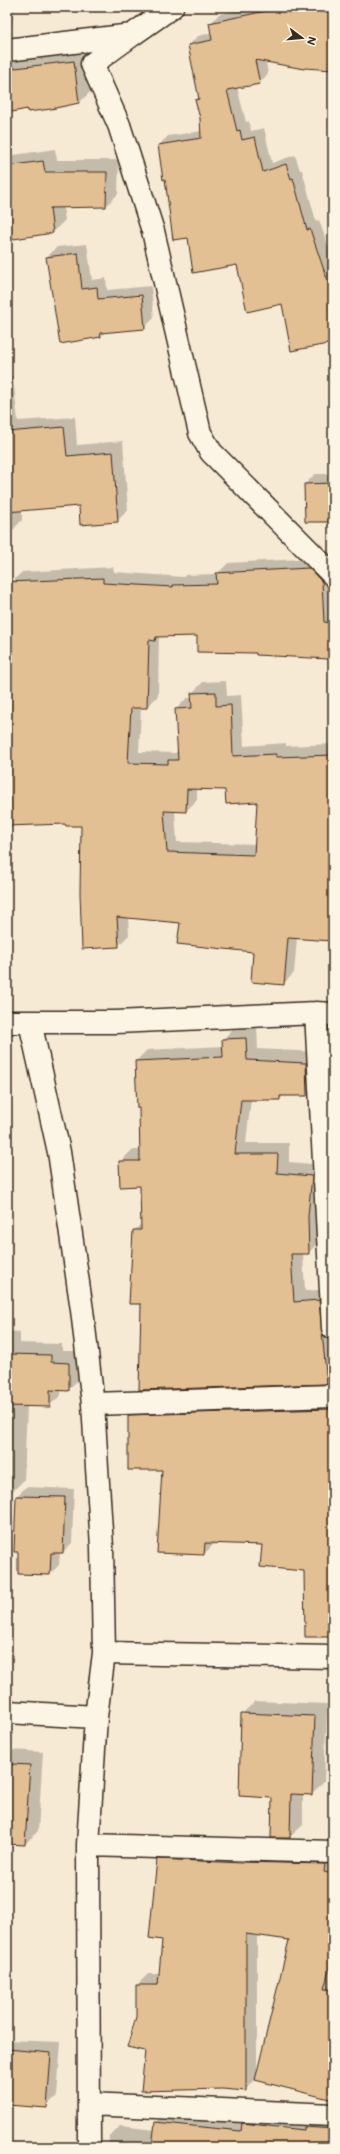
<svg xmlns="http://www.w3.org/2000/svg" width="340" height="2154" viewBox="0 0 340 2154" font-family="Mali,sans-serif">
  <rect width="100%" height="100%" fill="#f7ead5"/>
  <filter id="ink" filterUnits="userSpaceOnUse"><feTurbulence type="fractalNoise" baseFrequency=".025" numOctaves="2"/><feDisplacementMap in="SourceGraphic" scale="8" xChannelSelector="R" yChannelSelector="G"/><feConvolveMatrix kernelMatrix="1 2 1 2 8 2 1 2 1" color-interpolation-filters="sRGB"/></filter>
  <g filter="url(#ink)">
    <path fill="#0003" fill-rule="evenodd" d="M7,7H14L12,26L7,31Z
      M254,7H333V69L266,61L268,74L259,83L237,87L246,122L249,121L251,131L264,128L272,163L295,155L300,170H302L316,221L319,220L333,260V342L283,303L238,264L166,178L159,145L168,136L202,131L196,100L200,97L189,45L198,36L212,33L210,24L219,14Z
      M86,50L91,91L79,103L7,112V59Z
      M55,149L57,160H119L118,194L106,206L63,207L65,220L53,232L7,239V156Z
      M87,244L92,280L106,278L107,290L151,286L154,318L144,328L105,332L100,337L47,257L57,247Z
      M13,377L18,421L75,417L77,445L123,441L128,510L117,521L80,504L22,509V520L12,531L7,532V378Z
      M315,474H333V520L305,484Z
      M320,558L333,578V654L328,658L257,652L198,635L159,636L158,696L147,707H141L139,752L175,753L178,750L176,709L187,698H192V693L203,682L226,681L227,696L241,695L244,746L286,743V746L333,744V940L297,938L294,973L283,984L254,951L181,922L128,917L129,935L118,946L82,825L66,823L7,825V583H11L22,572L113,567L114,572L184,577L185,575L217,574L228,563ZM197,788L226,789L258,801L256,844L177,842L175,811H186L197,800Z
      M257,1027L258,1049L317,1052L318,1084L306,1095H284L280,1099H251L246,1143H289V1162L323,1165L320,1241L308,1253H303L305,1291L330,1289L333,1317V1383L140,1389L142,1303L134,1231L142,1223L141,1185L120,1162L132,1150H141L140,1107L136,1061L147,1050L223,1046V1039L234,1028Z
      M333,1044V1067L331,1046Z
      M7,1331L20,1332V1343L62,1344V1351H81L80,1378L68,1390H61V1395L49,1406H27L24,1480L12,1492L7,1491Z
      M333,1398V1636L305,1570L263,1544L216,1542L204,1554L163,1468L129,1416L141,1404Z
      M26,1487L74,1489L72,1543L63,1552H60L59,1565L50,1574L17,1496Z
      M255,1701L327,1704L324,1782L311,1794H303V1825L290,1837H272L274,1797L242,1714Z
      M7,1735L13,1736L12,1750L43,1752L38,1831L25,1844L7,1843Z
      M169,1848L333,1853V1987L329,2002H333V2099L256,2079L245,2090L146,2051L137,2017V1985L148,1974H160L163,1939L158,1860ZM257,1935L290,1939L257,2074Z
      M7,2040L61,2042L57,2096L46,2106L13,2104L7,2107Z
      M167,2111L333,2117V2147H108L109,2138L120,2126L155,2130L156,2122Z"/>
    <path fill="#e3bf94" stroke="#3b2a1e" fill-rule="evenodd" d="M285,7H333V70L305,68L304,69L255,60L260,84L227,90L237,131L240,130L242,140L255,137L263,172L286,164L291,179L293,178L307,230L310,229L333,297V343L291,351L282,304L247,312L237,265L193,273L188,238L173,240L165,179L163,180L158,145L201,138L200,118L195,100L199,99L188,45L212,40L209,23Z
      M74,61L79,103L51,109L28,112L27,109L7,113V69Z
      M43,161L45,172H107L106,207L50,208L53,233L7,240V166Z
      M78,253L82,289L97,287L98,299L142,295L145,329L100,333L101,337L60,344L46,257Z
      M64,427L67,456L113,452L118,522L80,525L79,506L7,512V432Z
      M333,483V522H305L304,484Z
      M309,568L322,582L324,622L331,623L329,659L256,655V653L197,652V636L156,637L155,641L149,640L147,708H131L128,763L168,764V760H178L175,709L192,708L191,693L216,692V706L231,705L233,756L276,754V757L333,755V941L288,938L284,985L251,982L253,952L177,944L180,923L117,917L119,947L82,949L80,893L81,826H66L65,824L7,826V582L103,578V583L173,587V585L217,584L216,573ZM187,789L225,790L226,804L257,802L254,855L167,852L164,811L186,812Z
      M246,1038L247,1060L306,1063L307,1096H280V1100H241L235,1154H278L277,1173L312,1176L308,1216L309,1254H291L294,1302L319,1300L327,1384L139,1390L141,1304H129L133,1230H141L140,1186L120,1187L119,1161H140L139,1108H137L135,1061L223,1057L222,1039Z
      M7,1354L51,1355V1362L69,1363V1391L50,1390V1407L7,1406Z
      M329,1409L330,1411H333V1637H305L304,1571L260,1567L262,1545L205,1543L204,1555L157,1553L162,1470H128V1415Z
      M16,1496L65,1497L63,1553H51L50,1575L18,1574V1552H14Z
      M241,1713L315,1716L312,1795L291,1794L290,1838H271L272,1798L239,1796Z
      M12,1764L30,1765L25,1845L7,1844V1766H12Z
      M157,1859L242,1863V1862L325,1864L324,1872L333,1874L330,1967L324,1989H333V2100L255,2080L289,1940L246,1934V2091L222,2089L141,2091L145,2051L127,2047L136,2017V1985H158L162,1940L149,1938Z
      M7,2049L51,2053L47,2108L7,2105Z
      M155,2122L241,2131L242,2123L304,2130V2127L333,2129V2147H152Z"/>
    <g fill="none" stroke-linecap="round" stroke-linejoin="round">
      <defs>
        <path id="street" d="M132,35L92,64L119,125L153,231L200,433L211,452L333,575
          M7,50L132,35L172,7
          M316,1013L333,1328
          M7,1022H116L316,1013L333,1014
          M30,1022L59,1152L82,1310L93,1404L102,1547L104,1653L96,1717L88,1845L89,2147
          M93,1404L333,1396
          M104,1653L333,1657
          M7,1712L96,1717
          M88,1845L333,1852
          M89,2104L333,2115"/>
      </defs>
      <use href="#street" stroke="#3b2a1e" stroke-width="25"/>
      <use href="#street" stroke="#fcf5e5" stroke-width="22"/>
    </g>
  </g>
  <rect width="340" height="2154" fill="none" stroke="#fcf5e5" stroke-width="24"/>
  <rect x="12" y="12" width="316" height="2130" fill="none" stroke="#3b2a1e" stroke-width="1.5" filter="url(#ink)"/>
  <g transform="translate(302 38) rotate(106)" stroke="#fcf5e5" stroke-width="3" paint-order="stroke">
  <path d="M0-3L7 15L0 10L-7 15Z" fill="#3b2a1e"/>
  <text y="-6" font-size="11" font-weight="bold" text-anchor="middle" fill="#3b2a1e">N</text>
  </g>
</svg>
